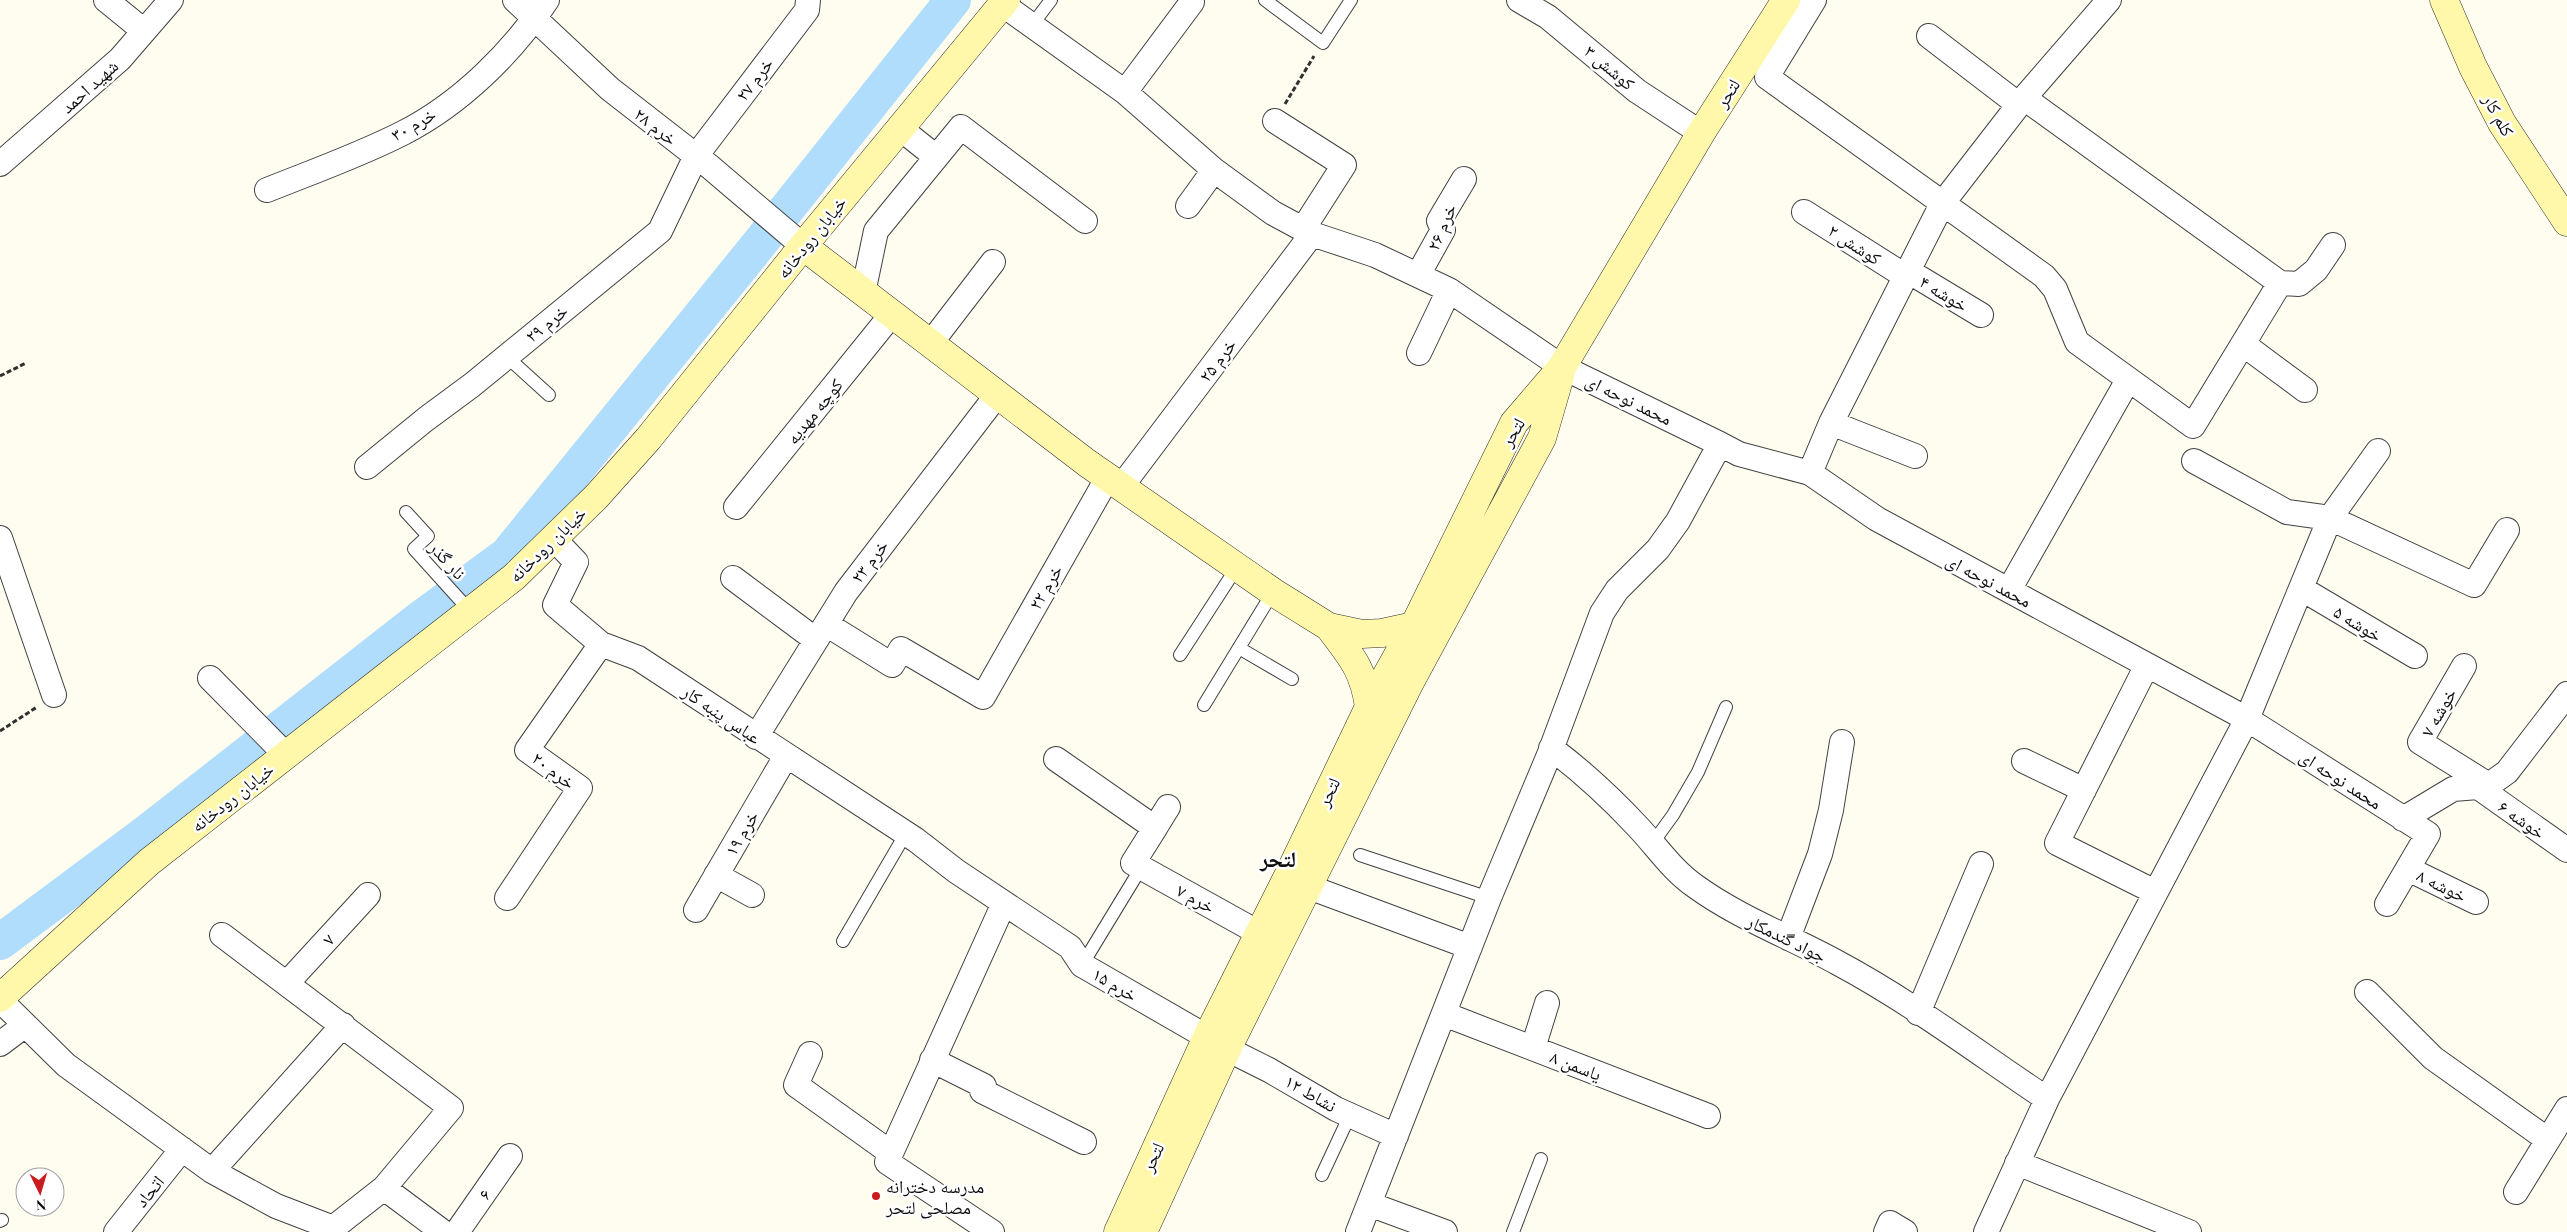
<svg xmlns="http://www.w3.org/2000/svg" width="2567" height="1232" viewBox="0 0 2567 1232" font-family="'Playfair Display','Noto Naskh Arabic',serif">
  <rect width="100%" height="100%" fill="#fffcf0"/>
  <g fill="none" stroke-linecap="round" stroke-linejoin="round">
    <path stroke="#b0ddfb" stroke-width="36" d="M0,942L145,834L420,619L507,555L759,244L953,0"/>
    <defs>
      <path id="lane" d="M1265,0L1323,43L1351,0
        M1032,25L1051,0
        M506,356L549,395
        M406,512L428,536L414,549L470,611
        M1239,648L1292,679
        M1180,655L1237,567
        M1204,705L1273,592
        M1652,844L1673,815L1698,772L1726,707
        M1360,855L1489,898
        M843,941L906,833
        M1082,965L1141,868
        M1322,1175L1350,1115
        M0,1221L2,1220
        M1513,1232L1541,1159"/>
      <path id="street" d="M106,0L144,31
        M515,0L610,89L709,166L803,246
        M1519,0L1548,17L1637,91L1701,133
        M1814,0L1767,77L2044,276L2055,289L2077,342L2193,426L2280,283L2024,98
        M1002,4L1125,92L1214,170L1273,213L1312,234L1375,255L1449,290L1562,367L1720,444L1739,454L1810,473L1877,519L2247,719L2428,834L2387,904
        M1929,36L2019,105
        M1125,92L1192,2
        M1275,121L1344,165L1303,229
        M901,129L936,157
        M0,164L120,59L171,0
        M267,190C312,172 360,155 403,133C460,104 513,52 547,0
        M1188,206L1214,170
        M1804,212L1905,276
        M1908,271L1981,315
        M1418,275L1443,230L1439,221L1464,179
        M2280,283L2299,284L2316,270L2333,245
        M863,293L876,231L961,127L1085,221
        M930,344L993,262
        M2243,344L2305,390
        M1419,353L1449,290
        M1831,423L1915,456
        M2194,461L2287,512L2330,518L2474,585L2507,530
        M367,467L426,419L472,385L660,231L696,156L807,10L808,0
        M1810,473L1831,423L1942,204L2024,98L2109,0
        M1121,487L1312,234
        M736,507L892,314
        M0,538L54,695
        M554,539L576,562L555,605L601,644L638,658L916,840L956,871L1070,947L1082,965L1207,1037
        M733,578L816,640
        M2302,589L2415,656
        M2009,590L2128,380
        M826,624L892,665L901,649L983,697L1108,477
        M2147,665L2057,843L2155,892
        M2464,666L2420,742L2487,784
        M210,678L286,755
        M756,737L846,592L997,395
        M1551,748C1583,772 1611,798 1638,827C1657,847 1672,870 1695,886C1739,918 1791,937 1838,963C1911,1002 1978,1053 2047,1099
        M1056,759L1155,828L1133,863L1259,933
        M2024,761L2084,790
        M2478,787L2567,850
        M2403,819L2453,789L2478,787L2493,782L2507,772L2567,694
        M1155,828L1168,807
        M2408,869L2476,902
        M716,875L752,895
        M1309,887L1470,947
        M507,898L580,788L527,750L601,644
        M696,910L786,756
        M222,935L451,1108L384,1188
        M1788,938L1820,854L1831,810L1842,742
        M288,982L368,895
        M2367,992L2433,1058L2548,1140
        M0,1000L66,1065L212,1171L276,1206L333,1228L384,1188L443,1232
        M1918,1013L1981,864
        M1444,1014L1708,1116
        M0,1044L24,1026
        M1533,1048L1547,1003
        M1227,1049L1269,1070L1336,1109L1396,1136
        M810,1054L796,1085L891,1153
        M932,1060L984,1086L982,1091L1084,1142
        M2017,1163L2189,1232
        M212,1171L343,1025
        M2516,1192L2567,1109
        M1369,1204L1445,1232
        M116,1232L182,1149
        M457,1232L510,1156
        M992,1232L887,1162L1004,903
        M1358,1232L1489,898L1549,755L1602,613L1617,590L1658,549L1678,521L1720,444
        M1886,1232L1890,1223L1905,1232
        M1986,1232L2047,1099L2247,719L2330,518L2378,451"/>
      <path id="secondary" d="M2444,0L2473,67L2502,123L2567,222
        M803,246L1087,463L1273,592L1329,627L1362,634L1382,633L1414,626
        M1329,627C1351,656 1364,670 1369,707
        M0,998L149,862L514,577L596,497L648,439L803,246L1006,0
        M1118,1232L1207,1037L1288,876L1369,707L1414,626L1514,423L1562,367L1701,133L1786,0
        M1143,1232L1227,1049L1410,682L1542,438L1560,376"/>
    </defs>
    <use href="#lane" stroke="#414141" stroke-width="14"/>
    <use href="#street" stroke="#414141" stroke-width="26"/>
    <use href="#secondary" stroke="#303030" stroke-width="29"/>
    <path stroke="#303030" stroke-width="3" stroke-dasharray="5 2.5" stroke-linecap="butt" d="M1285,104L1314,56
      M0,376L26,363
      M0,731L37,707"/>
    <use href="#lane" stroke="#fff" stroke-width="12"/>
    <use href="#street" stroke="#fff" stroke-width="24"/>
    <use href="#secondary" stroke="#fff8ab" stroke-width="28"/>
  </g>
  <circle fill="#ca1b1e" stroke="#fff" stroke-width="2" cx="876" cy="1196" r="5"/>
  <g text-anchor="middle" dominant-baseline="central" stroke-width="5" stroke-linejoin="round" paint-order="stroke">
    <g font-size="18" fill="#0e0e0e" stroke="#fff">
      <text transform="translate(1610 67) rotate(40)">کوشش ۳</text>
      <text transform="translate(754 79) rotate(-53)">خرم ۲۷</text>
      <text transform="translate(89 86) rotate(-42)">شهید احمد</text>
      <text transform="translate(1727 93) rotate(-58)">لتحر</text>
      <text transform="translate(2499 115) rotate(61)">کلم کار</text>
      <text transform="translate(413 124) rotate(-30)">خرم ۳۰</text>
      <text transform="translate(656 126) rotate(38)">خرم ۲۸</text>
      <text transform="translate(1441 227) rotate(-67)">خرم ۲۶</text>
      <text transform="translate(811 237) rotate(-51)">خیابان رودخانه</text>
      <text transform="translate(1855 244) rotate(33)">کوشش ۲</text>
      <text transform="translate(1944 293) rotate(31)">خوشه ۴</text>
      <text transform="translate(546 323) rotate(-39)">خرم ۲۹</text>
      <text transform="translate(1217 360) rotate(-53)">خرم ۲۵</text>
      <text transform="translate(1629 399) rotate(26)">محمد نوحه ای</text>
      <text transform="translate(814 411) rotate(-51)">کوچه مهدیه</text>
      <text transform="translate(1512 432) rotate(-59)">لتحر</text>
      <text transform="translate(547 544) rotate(-44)">خیابان رودخانه</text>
      <text transform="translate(448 560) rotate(48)">نار گذر</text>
      <text transform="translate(869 561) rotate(-53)">خرم ۲۳</text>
      <text transform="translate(1989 580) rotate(28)">محمد نوحه ای</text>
      <text transform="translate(1045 587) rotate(-60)">خرم ۲۲</text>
      <text transform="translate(2358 623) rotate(31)">خوشه ۵</text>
      <text transform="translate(2438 712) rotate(-60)">خوشه ۷</text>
      <text transform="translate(722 714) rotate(34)">عباس پنبه کار</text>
      <text transform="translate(554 770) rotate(37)">خرم ۲۰</text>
      <text transform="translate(2341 779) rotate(33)">محمد نوحه ای</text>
      <text transform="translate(1328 792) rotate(-64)">لتحر</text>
      <text transform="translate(232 797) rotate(-38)">خیابان رودخانه</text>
      <text transform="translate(2522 819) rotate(35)">خوشه ۶</text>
      <text transform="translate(741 833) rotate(-60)">خرم ۱۹</text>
      <text transform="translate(2442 885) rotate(26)">خوشه ۸</text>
      <text transform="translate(1196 898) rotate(29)">خرم ۷</text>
      <text transform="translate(1787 938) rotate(26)">جواد گندمکار</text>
      <text transform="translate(328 939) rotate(-47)">۷</text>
      <text transform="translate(1115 984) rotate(30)">خرم ۱۵</text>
      <text transform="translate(1576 1065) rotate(21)">یاسمن ۸</text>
      <text transform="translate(1311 1093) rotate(30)">نشاط ۱۲</text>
      <text transform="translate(1152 1157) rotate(-65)">لتحر</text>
      <text transform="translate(149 1191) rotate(-51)">اتحاد</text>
      <text transform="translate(484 1194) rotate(-55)">۶</text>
    </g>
    <g font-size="18" fill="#0e0e0e" stroke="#fff" text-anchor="start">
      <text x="886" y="1186">مدرسه دخترانه<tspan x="886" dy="21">مصلحی لتحر</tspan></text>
    </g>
    <g font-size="22" font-weight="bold" fill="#0e0e0e" stroke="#fff">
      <text x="1278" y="858">لتحر</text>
    </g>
  </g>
  <g transform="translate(40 1192) rotate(175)"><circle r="24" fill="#ffffff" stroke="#9f9f9f"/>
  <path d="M0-4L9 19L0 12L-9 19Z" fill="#ca1b1e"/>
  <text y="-8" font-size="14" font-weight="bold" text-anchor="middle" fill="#0e0e0e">N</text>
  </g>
</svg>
